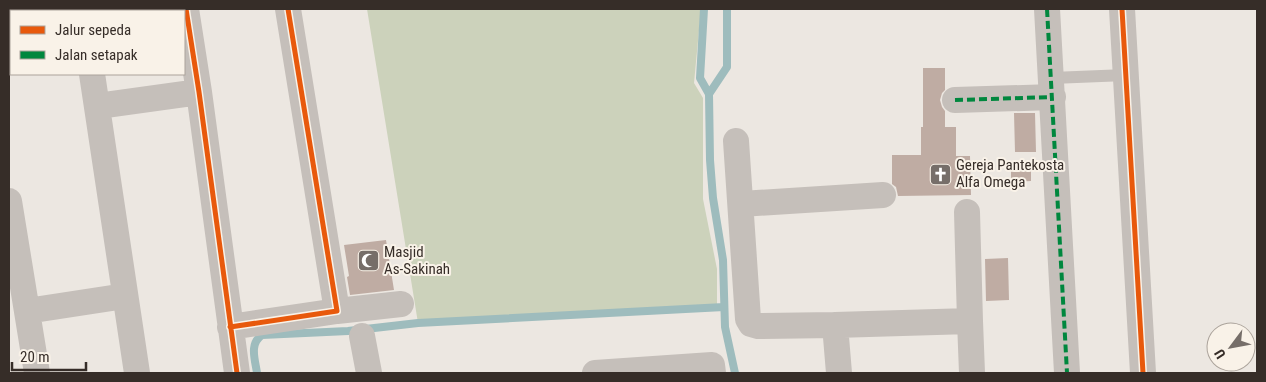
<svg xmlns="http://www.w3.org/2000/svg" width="1266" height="382" viewBox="0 0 1266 382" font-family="'Roboto Condensed',sans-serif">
  <rect width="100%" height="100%" fill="#ece7e1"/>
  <path fill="#ccd2bb" d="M367,9H701L694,83L703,98V199L717,269V307L418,323Z"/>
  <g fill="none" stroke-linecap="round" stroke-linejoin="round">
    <path stroke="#9ebcbd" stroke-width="8" d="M704,9L700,78L709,94L710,160L713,198L723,260L725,327L735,373
      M709,94L727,67V9
      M257,373C255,359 249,344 262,335L348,331L418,323L724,307"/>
  </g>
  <path fill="#bfaca3" d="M923,68H945V90L942,93L940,100L942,107L945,111V127H956V156H970L971,195L898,196L896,187L892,184V155H921V127H923Z
    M1014,113H1035L1036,152H1015Z
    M1011,161L1031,162V181L1011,182Z
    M386,240L394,290L350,295L347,277L349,276L344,245Z
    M1008,258L1009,300L986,301L985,259Z"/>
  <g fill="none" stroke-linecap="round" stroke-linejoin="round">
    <path stroke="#c5bfba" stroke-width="12" d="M1052,78L1126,75"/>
    <path stroke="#c5bfba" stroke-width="26" d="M81,9V11
      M186,9L199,92L237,373
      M1047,9L1067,373
      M1122,9L1143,373
      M92,74L137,373
      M955,100L1053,97
      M98,106L199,92
      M736,141L748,319L751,324L758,326L835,325L839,373
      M9,201L37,373
      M741,204L883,195
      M967,212L970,321
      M27,311L125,296
      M337,311L401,304
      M835,325L970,321L972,373
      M230,327L337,311L288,9
      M362,336L369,373
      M595,373L712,365L713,373"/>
    <path stroke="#00873e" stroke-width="4" stroke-dasharray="8 4" stroke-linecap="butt" d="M1047,9L1067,373
      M955,100L1053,97"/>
    <defs>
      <path id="cycleway" d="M186,9L199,92L237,373
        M1122,9L1143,373
        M230,327L337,311L288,9"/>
    </defs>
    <use href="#cycleway" stroke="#f9f2e8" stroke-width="8"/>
    <use href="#cycleway" stroke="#e8590c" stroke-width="5"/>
  </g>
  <defs>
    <symbol id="church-square" viewBox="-11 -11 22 22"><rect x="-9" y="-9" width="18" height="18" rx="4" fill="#766e69" stroke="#f9f2e8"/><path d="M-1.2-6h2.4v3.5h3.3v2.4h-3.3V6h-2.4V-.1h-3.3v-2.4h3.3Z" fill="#fff"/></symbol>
    <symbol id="mosque-square" viewBox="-11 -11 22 22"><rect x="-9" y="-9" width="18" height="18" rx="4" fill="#766e69" stroke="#f9f2e8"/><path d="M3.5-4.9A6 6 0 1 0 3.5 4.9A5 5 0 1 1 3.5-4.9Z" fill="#fff"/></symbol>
  </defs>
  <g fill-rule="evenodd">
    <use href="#church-square" x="928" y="162" width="25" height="25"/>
    <use href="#mosque-square" x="356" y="248" width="25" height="25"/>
  </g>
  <g text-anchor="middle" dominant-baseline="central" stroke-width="4" stroke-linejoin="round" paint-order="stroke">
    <g font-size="15" fill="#362d28" stroke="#f9f2e8" text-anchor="start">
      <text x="956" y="165">Gereja Pantekosta<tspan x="956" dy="17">Alfa Omega</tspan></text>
      <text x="384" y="252">Masjid<tspan x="384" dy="17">As-Sakinah</tspan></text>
    </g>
  </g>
  <rect width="1266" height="382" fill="none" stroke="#362d28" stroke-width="20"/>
  <rect x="10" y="10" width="175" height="65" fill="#f9f2e8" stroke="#aba39b"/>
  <rect x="20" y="26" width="25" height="8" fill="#e8590c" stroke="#aba39b"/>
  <text x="55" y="35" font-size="15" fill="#362d28">Jalur sepeda</text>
  <rect x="20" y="51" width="25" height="8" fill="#00873e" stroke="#aba39b"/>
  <text x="55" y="60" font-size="15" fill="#362d28">Jalan setapak</text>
  <g transform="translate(1231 347) rotate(238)"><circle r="24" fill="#f9f2e8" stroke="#aba39b"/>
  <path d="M0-4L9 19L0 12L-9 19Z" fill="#766e69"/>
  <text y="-8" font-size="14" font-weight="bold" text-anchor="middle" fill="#362d28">U</text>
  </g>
  <path d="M12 362v8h74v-8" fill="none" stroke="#362d28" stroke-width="2.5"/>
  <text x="20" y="362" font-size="15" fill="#362d28" stroke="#f9f2e8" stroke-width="4" paint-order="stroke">20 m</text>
</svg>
